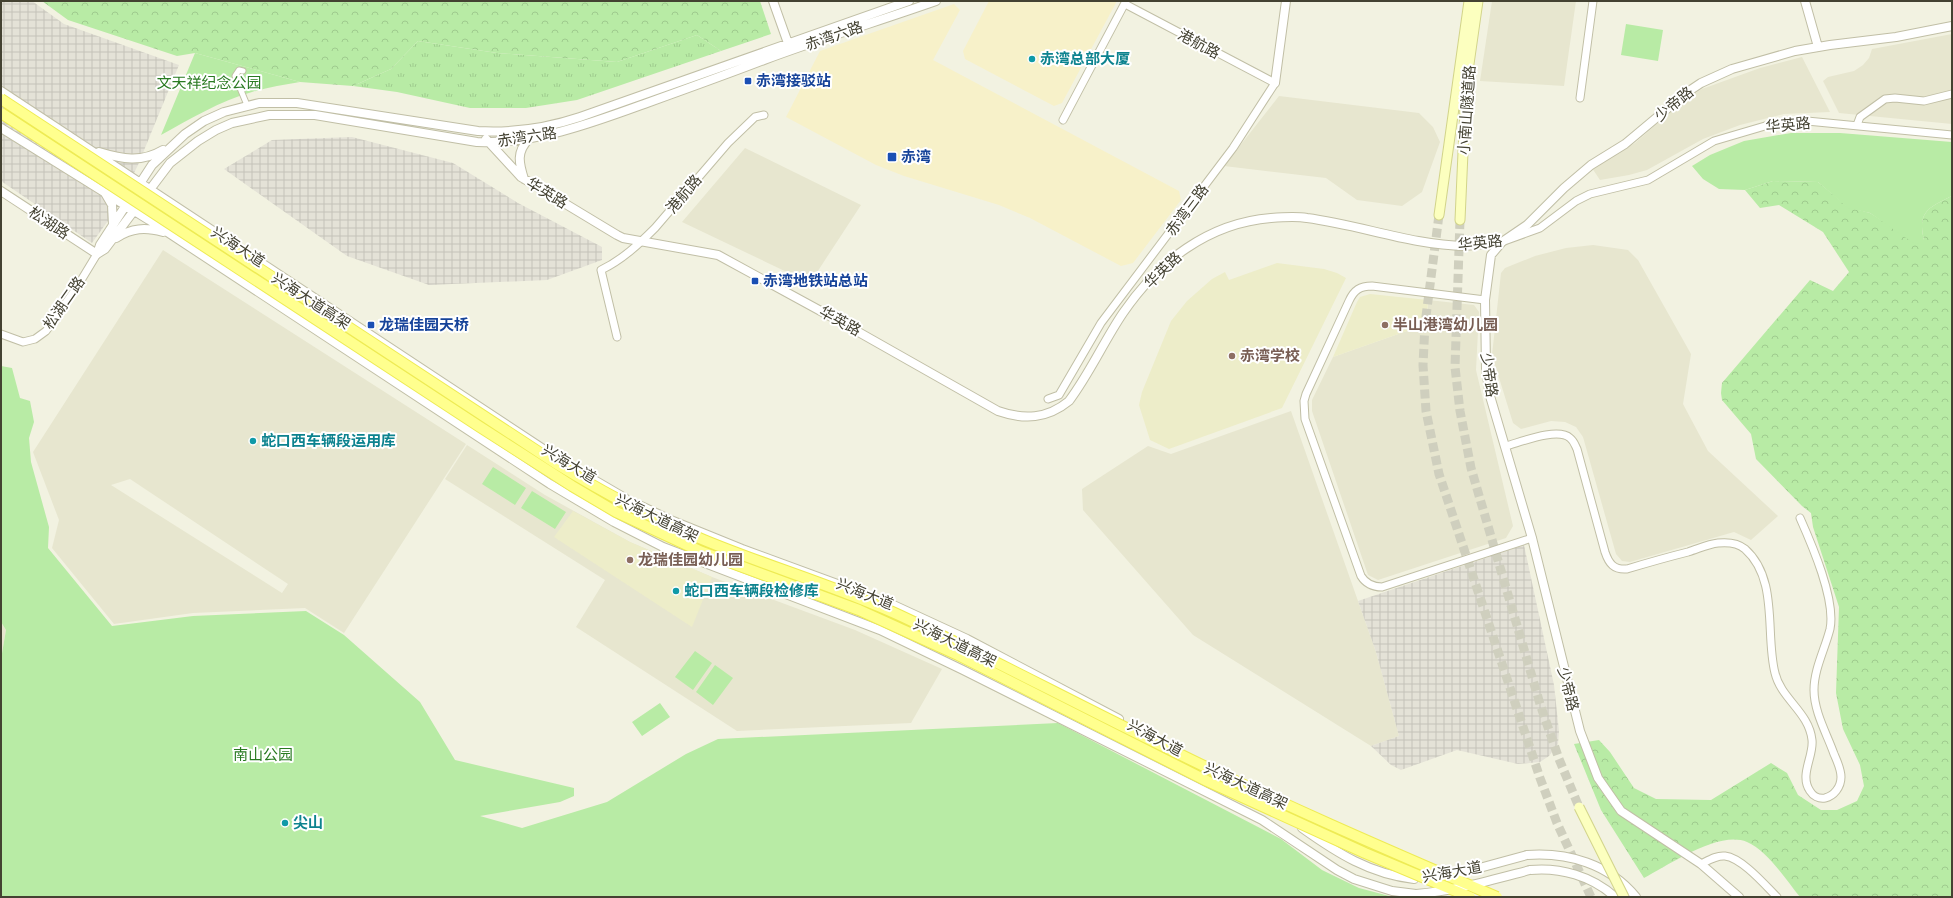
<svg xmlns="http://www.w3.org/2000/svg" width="1953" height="898" viewBox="0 0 1953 898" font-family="Signika,'Noto Sans SC',sans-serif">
  <defs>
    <pattern id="industrial-grid" width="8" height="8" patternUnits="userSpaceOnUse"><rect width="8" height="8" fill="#e4e2d7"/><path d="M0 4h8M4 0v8" fill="none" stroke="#c5c3b9"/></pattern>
    <pattern id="grass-tufts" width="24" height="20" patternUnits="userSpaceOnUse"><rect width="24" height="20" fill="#b8eba5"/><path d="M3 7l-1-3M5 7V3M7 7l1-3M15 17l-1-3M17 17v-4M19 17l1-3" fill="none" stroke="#9fcb8e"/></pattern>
    <pattern id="forest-crowns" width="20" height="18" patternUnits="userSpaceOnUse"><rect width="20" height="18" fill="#b8eba5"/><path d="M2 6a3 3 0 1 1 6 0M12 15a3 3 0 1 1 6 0" fill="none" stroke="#9fcb8e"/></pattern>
  </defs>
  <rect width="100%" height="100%" fill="#f2f2e1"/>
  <path fill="#e7e6cf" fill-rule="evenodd" d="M1492,1H1576L1564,86L1480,81Z
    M1952,34V124L1839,113L1823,81L1828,77L1854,71L1863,65L1869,58L1872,49Z
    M1802,57L1830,112L1784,114L1740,125L1703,139L1647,170L1629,175L1600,180L1592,168L1635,143L1684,100L1702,89L1760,68Z
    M1279,96L1419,113L1433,127L1440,142L1422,192L1402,206L1357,200L1326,178L1224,166Z
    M745,148L861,205L810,283L682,222Z
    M1593,245L1628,250L1638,260L1691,354L1683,404L1708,451L1778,516L1751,540L1734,532L1630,562L1622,561L1616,554L1583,437L1576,427L1565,422L1551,421L1521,429L1513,423L1492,355L1501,273L1505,268L1535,256L1566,248Z
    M163,250L466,444L344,633L305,608L193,613L114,624L52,548L59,520L33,452ZM130,479L288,584L282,593L111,485Z
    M1428,300L1474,305L1479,312L1476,370L1513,526L1506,538L1378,580L1368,575L1312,411V400L1333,357L1421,326L1428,316Z
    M1291,411L1376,652L1399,736L1371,746L1193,635L1083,510L1082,489L1148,446L1171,454Z
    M467,445L545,495L630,542L712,577L855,630L942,669L911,723L737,731L576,627L605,580L445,479Z
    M1,622L6,630L1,659Z"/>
  <path fill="#f7f1c9" d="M989,1H1117L1062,103L1054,106L965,59L963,51Z
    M954,4L960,10L933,60L1179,191L1181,200L1133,263L1121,266L1030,218L999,205L904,176L876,165L786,117L820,51Z"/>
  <path fill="url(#industrial-grid)" d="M1,1H32L64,24L179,65L138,165L115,211L92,243L1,181Z
    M352,137L453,163L518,203L602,247V260L547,280L429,285L347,256L224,169L272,140Z
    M1524,545L1554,685L1559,731L1558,744L1549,756L1540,762L1518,764L1457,750L1401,770L1391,765L1371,746L1399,736L1376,652L1358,601Z"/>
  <path fill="#ededc9" d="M1277,263L1324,269L1337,273L1346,278L1282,408L1169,449L1150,440L1139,405L1142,392L1171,321L1187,301L1212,279L1225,272L1229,280Z
    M1370,294L1428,300L1427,321L1421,326L1333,357L1357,302L1360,297Z
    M573,511L630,542L712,577L692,627L554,537Z"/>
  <path fill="url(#grass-tufts)" d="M697,35L721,51L577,100L526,108H470L397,92L353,86L391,69L418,41L497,53L617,62Z"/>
  <path fill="url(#forest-crowns)" d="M42,1H760L771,34L721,51L697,35L617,62L497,53L418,41L391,69L353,86L300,82L195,53L177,56L68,20Z
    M1773,181L1818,182L1848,207L1870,213L1889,225L1924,240C1917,212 1929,207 1952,196V897H1800C1786,880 1768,851 1747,842C1719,830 1669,865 1644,878L1601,810L1574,744L1599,740L1610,752L1634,788L1656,799L1711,800L1771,763L1787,773L1798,795L1821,810H1837L1857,801L1864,786L1860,765L1843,729L1836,693L1839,607L1813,527L1811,513L1802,506L1756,459L1751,434L1722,400L1721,393L1722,383L1810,280L1833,291L1849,272L1823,232L1779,205L1760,208L1745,190Z"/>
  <path fill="#b8eba5" d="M1626,24L1663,30L1658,61L1621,55Z
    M195,53L300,82C284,85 268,87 252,92C220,101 190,119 161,135Z
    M1791,133H1840L1952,142V196C1929,207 1917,212 1924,240L1921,243L1915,244L1870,213L1848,208L1818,182L1773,181L1745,190L1719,189L1703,179L1692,166L1710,155L1744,141Z
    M1,366L12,368L20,398L30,401L34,422L29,438L31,462L49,527L48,548L112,626L193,616L306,611L344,635L420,702L455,760L574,788V796L560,802L480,816L522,828L607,802L686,754L718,739L1058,723L1281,839L1322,870L1359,888L1393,897H1V659L6,630L1,622Z
    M493,467L526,488L515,505L482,484Z
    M532,491L566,512L555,529L521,508Z
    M695,651L712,663L693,690L675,677Z
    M715,665L733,678L713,705L696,692Z
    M660,703L670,717L642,736L632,722Z"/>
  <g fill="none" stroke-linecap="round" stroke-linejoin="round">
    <path stroke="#cfcfbe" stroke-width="9" stroke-dasharray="9 4.5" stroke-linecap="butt" d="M1439,215L1425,324L1423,365L1426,411L1439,474L1540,778L1557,823L1591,897
      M1460,220L1455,367L1460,411L1471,468L1540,704L1559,759L1579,807"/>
    <defs>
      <path id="pedestrian" d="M243,71L239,70L235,76L247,105"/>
      <path id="minor" d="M1580,98L1593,1
        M1063,120L1126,1
        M1857,125L1860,117L1885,99L1895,98L1924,101L1952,94
        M1507,240L1540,228L1576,201L1590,194L1648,180L1714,141L1765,126L1807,121L1952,135
        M1485,300L1372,286C1360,286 1354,290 1349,301L1306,394L1304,401L1305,419L1361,576C1366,584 1373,587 1382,587L1532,538
        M1,334L23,342L35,339L46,331L77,287L97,254
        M617,337L601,270C622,260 639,244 655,228L728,143L755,117L764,115
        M1048,399L1059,395L1101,323L1233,148L1275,83L1125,4
        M1506,446C1521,442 1558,427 1570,438C1574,441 1575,445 1577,449L1605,552C1609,564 1614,570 1627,569C1647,563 1668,557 1688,552C1698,549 1708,544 1718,543C1728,542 1738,543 1745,549C1779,579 1765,635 1775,673C1781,699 1809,712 1812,740C1814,756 1799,775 1810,791C1813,796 1819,799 1825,798C1834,796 1841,787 1841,777C1841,769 1837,761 1834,754C1827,734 1814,712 1814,690C1814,669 1825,649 1830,629C1836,600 1812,545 1800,518
        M1701,864C1709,860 1717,855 1725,856C1742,858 1765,885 1777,897"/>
      <path id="tertiary" d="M773,1L789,46
        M1805,1L1818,47
        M1275,83L1286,1
        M1,91L560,460L625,498
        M1,128L149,220L550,484L614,522L663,547L880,630L963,670L1262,820L1337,870L1354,879L1392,891L1416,894
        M486,139L521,177L617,235L623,238L718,255L839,321
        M99,152C122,159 141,163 163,150
        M524,179C519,163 516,152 529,139
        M1,191L97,254
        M105,193L112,205L113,225
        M116,238C132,228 145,227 163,232
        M1465,246L1502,242
        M97,254L105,249L170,163L198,141L216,130L232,123L269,115H315L477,142C537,144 592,123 647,103C686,89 725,75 764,60C820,39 879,21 936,1
        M97,254L100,245L152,165L185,134L204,121L224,112L259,103H297L478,131C513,133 547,128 580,117L909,1
        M637,504L673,521L742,549L889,603L967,639L1119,719
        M1246,790L1275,808
        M1302,828C1337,853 1370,874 1414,879
        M1527,855C1568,852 1609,864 1636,897
        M1530,870C1560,867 1592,876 1615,897
        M1739,897L1701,864L1621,811L1598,778L1580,731L1532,538L1490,396L1486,369L1485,300L1491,255L1502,242L1527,225L1564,188L1591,165L1625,144L1686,93L1701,83L1732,69L1795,51L1830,45L1896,37L1952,26"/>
      <path id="secondary" d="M1439,215L1469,1
        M1460,220L1466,85L1478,1"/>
    </defs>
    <use href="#pedestrian" stroke="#c1bfa6" stroke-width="7"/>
    <use href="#minor" stroke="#c1bfa6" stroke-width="9"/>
    <use href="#tertiary" stroke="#c1bfa6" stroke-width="10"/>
    <use href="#secondary" stroke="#d2d48a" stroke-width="11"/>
    <use href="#pedestrian" stroke="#fff" stroke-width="5"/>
    <use href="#minor" stroke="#fff" stroke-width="7"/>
    <use href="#tertiary" stroke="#fff" stroke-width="8"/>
    <use href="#secondary" stroke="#fcffbf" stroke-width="9"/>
    <defs>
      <path id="tertiary-bridge" d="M839,321L998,411C1024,420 1047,419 1069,401C1090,373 1104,341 1123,313C1158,262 1208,223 1271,218C1283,217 1296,216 1307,218C1361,225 1411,245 1465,246
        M1427,878L1461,873L1527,855
        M1416,894C1455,891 1492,880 1530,870"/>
      <path id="secondary-bridge" d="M1579,807L1624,897"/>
      <path id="primary-bridge" d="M1,99L557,464C604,493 653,519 704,540C769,567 836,586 899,615C989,657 1076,704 1165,747C1274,801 1385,849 1497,897
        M1,113L480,427L572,486L616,512L702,552L859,610L958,655L1207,781L1365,853L1470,897"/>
    </defs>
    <use href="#tertiary-bridge" stroke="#c1bfa6" stroke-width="10" stroke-linecap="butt"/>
    <use href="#secondary-bridge" stroke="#d2d48a" stroke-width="11" stroke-linecap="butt"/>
    <use href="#primary-bridge" stroke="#eeeb54" stroke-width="12" stroke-linecap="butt"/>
    <use href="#tertiary-bridge" stroke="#fff" stroke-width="8"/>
    <use href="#secondary-bridge" stroke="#fcffbf" stroke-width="9"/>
    <use href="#primary-bridge" stroke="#ffff8e" stroke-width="10"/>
  </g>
  <g fill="#0f9aa8" stroke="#fff" stroke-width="1.5">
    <circle cx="1032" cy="59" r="4"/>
    <circle cx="253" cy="441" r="4"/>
    <circle cx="676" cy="591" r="4"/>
    <circle cx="285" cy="823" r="4"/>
  </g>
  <g fill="#1a4fb4" stroke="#fff" stroke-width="1.5">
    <rect x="744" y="77" width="8" height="8" rx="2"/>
    <rect x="887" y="152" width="10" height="10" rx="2"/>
    <rect x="751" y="277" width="8" height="8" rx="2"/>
    <rect x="367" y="321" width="8" height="8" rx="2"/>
  </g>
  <g fill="#8d6e63" stroke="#fff" stroke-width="1.5">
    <circle cx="1385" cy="325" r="4"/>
    <circle cx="1232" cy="356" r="4"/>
    <circle cx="630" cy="560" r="4"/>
  </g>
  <g text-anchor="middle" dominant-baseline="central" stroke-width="4" stroke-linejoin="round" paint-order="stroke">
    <g font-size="15" fill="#444232" stroke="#fff">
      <text transform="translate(834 36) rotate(-19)">赤湾六路</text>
      <text transform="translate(1199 44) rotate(28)">港航路</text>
      <text transform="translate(1674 104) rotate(-39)">少帝路</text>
      <text transform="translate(1467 110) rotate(-86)">小南山隧道路</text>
      <text transform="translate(1788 125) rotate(-5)">华英路</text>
      <text transform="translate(527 137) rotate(-8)">赤湾六路</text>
      <text transform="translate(547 193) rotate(31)">华英路</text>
      <text transform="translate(684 194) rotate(-50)">港航路</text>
      <text transform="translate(1187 210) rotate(-53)">赤湾三路</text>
      <text transform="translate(49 223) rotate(34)">松湖路</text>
      <text transform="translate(1480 243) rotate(-6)">华英路</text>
      <text transform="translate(238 247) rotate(33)">兴海大道</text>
      <text transform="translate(1163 270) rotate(-44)">华英路</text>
      <text transform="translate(311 301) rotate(33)">兴海大道高架</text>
      <text transform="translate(64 303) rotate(-55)">松湖二路</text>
      <text transform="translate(840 321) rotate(29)">华英路</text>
      <text transform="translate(1489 375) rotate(82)">少帝路</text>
      <text transform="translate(569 464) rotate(31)">兴海大道</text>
      <text transform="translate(657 518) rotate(26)">兴海大道高架</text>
      <text transform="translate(865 594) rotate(22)">兴海大道</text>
      <text transform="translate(955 643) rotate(26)">兴海大道高架</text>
      <text transform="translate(1568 689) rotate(76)">少帝路</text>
      <text transform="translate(1155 738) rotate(28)">兴海大道</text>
      <text transform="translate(1246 786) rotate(25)">兴海大道高架</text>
      <text transform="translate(1452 872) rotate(-10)">兴海大道</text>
    </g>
    <g font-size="15" font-weight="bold" fill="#0d838f" stroke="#fff" text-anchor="start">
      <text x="1040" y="59">赤湾总部大厦</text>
      <text x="261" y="441">蛇口西车辆段运用库</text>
      <text x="684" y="591">蛇口西车辆段检修库</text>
      <text x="293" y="823">尖山</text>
    </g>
    <g font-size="15" font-weight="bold" fill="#164399" stroke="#fff" text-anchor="start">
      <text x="756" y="81">赤湾接驳站</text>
      <text x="901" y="157">赤湾</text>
      <text x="763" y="281">赤湾地铁站总站</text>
      <text x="379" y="325">龙瑞佳园天桥</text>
    </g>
    <g font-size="15" fill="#297a21" stroke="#fff">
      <text x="209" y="83">文天祥纪念公园</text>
      <text x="263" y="755">南山公园</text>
    </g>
    <g font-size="15" font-weight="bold" fill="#785e54" stroke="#fff" text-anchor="start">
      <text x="1393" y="325">半山港湾幼儿园</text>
      <text x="1240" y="356">赤湾学校</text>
      <text x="638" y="560">龙瑞佳园幼儿园</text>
    </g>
  </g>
  <rect width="1953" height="898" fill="none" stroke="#444232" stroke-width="4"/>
</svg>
